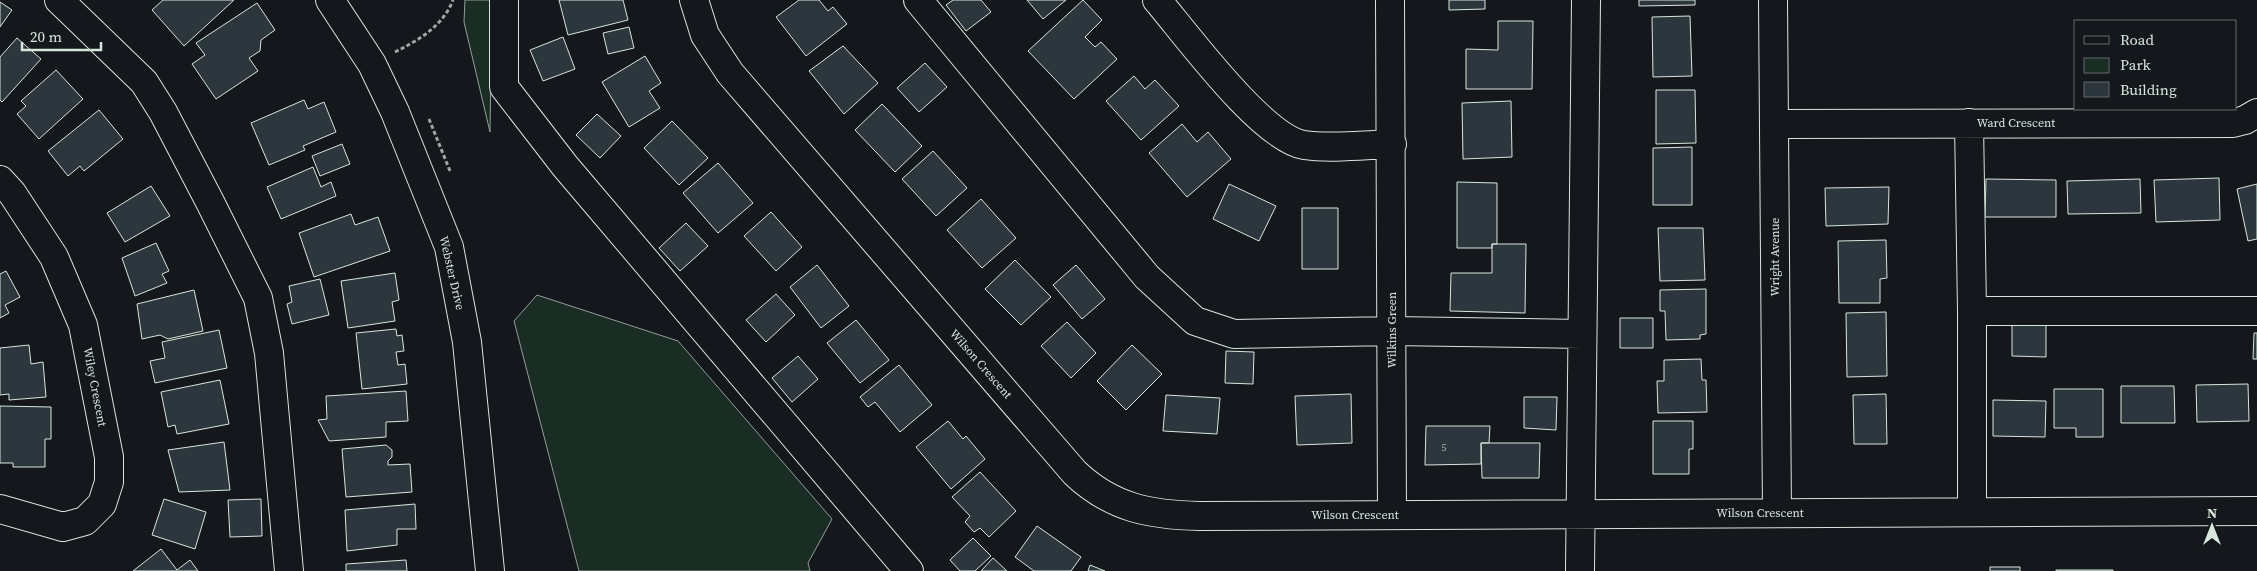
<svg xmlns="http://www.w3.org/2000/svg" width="2257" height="571" viewBox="0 0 2257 571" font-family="'Source Serif 4',serif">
  <rect width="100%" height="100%" fill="#14181c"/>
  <path fill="#1a2d24" stroke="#939e99" d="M465,0H492L490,132L464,22Z
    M537,295L678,341L832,519L808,563L810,571H579L514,321Z"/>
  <path fill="#2c363c" stroke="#d8e6dc" d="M163,0H234L184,46L152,10Z
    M559,0H623L628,20L568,35Z
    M799,0H819L828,11L833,7L847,24L806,56L776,17Z
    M953,0H981L991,12L966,31L946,5Z
    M1027,0H1066L1043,19Z
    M1083,0L1102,20L1085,37L1095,47L1101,42L1117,59L1074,99L1028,51Z
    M1449,0H1485V9L1449,10Z
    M1639,0H1695V5L1639,6Z
    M0,2L12,10L0,27Z
    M257,3L275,30L261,40L260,51L249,58L258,71L216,99L192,64L205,55L196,43Z
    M1690,16L1692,76L1653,77L1652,17Z
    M1498,21H1533L1532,89H1466V49L1498,50Z
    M629,27L634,48L608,54L603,33Z
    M563,37L575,69L543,81L530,50Z
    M17,38L41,59L2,102L0,100V57Z
    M843,46L878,83L844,114L809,71Z
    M645,56L661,83L649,91L660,108L629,127L602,82Z
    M925,63L947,87L919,112L897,88Z
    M56,70L83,99L39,139L17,114L26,106L21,101Z
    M1134,76L1145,89L1155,80L1179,106L1141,140L1106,101Z
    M1656,90H1695L1696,143L1656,144Z
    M304,100L308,109L324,102L336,132L303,146L305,150L269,165L251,123Z
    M1511,101L1512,157L1463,159L1462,103Z
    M882,104L922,146L895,172L855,130Z
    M99,110L123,139L84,171L80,166L68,176L48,151Z
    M597,114L621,136L600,158L576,135Z
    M672,121L708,158L679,185L644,148Z
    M1182,124L1197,142L1208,132L1231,159L1187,197L1149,153Z
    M342,144L350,164L320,176L312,156Z
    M1692,147V205H1653V148Z
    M933,151L967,188L936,216L902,179Z
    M718,163L753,203L718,233L683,193Z
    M313,167L321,187L331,182L336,196L281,219L267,187Z
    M2219,178L2220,220L2156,222L2154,180Z
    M1986,179L2056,180V217H1985Z
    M2140,179L2141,213L2068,214L2067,181Z
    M1457,182L1497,183V244H1492V248H1457Z
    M1229,184L1276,206L1259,241L1213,219Z
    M2257,184V239L2248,241L2237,189Z
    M151,186L170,216L125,242L107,213Z
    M1889,187L1888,224L1826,226L1825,188Z
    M981,199L1016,238L982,268L947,230Z
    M1302,208H1338V269H1302Z
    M771,212L802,247L776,271L744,236Z
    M351,214L355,225L378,217L390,251L314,277L299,233Z
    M686,223L708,246L680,271L659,248Z
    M1658,228H1703L1705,280L1660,281Z
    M1886,240L1887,278L1880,279V303H1839L1838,241Z
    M156,243L169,271L162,274L167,283L135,296L122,258Z
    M1492,244H1526L1525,313L1450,311L1451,273H1492Z
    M1015,260L1051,297L1021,325L985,289Z
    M817,265L849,306L821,328L790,287Z
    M1076,265L1105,299L1082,319L1053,285Z
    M6,271L20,297L5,305L9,313L0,318V274Z
    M395,273L399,300L392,302L395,321L348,328L341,281Z
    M320,279L329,315L292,324L287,304L292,302L289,286Z
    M1706,289V334L1700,335V339L1666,340L1665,311H1660V290Z
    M194,290L203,331L168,339L160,335L142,339L137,304Z
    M776,294L795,315L766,342L746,320Z
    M1886,312L1887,376L1847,377L1846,313Z
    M1620,318H1653V348H1620Z
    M856,320L889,360L860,383L827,343Z
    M1067,322L1096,353L1071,378L1041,346Z
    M2012,324H2046V357L2012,356Z
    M396,329L397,336L402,335L404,351L396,352L398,365L405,364L407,384L362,389L356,333Z
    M219,330L227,368L155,383L150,361L165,358L162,342Z
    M2254,333H2257V359H2253Z
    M29,345L31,364L43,362L46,397L9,400V394L0,395V348Z
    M1132,345L1162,374L1126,410L1097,381Z
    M1226,351L1254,352L1253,384L1225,383Z
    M798,356L818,379L792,402L772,378Z
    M1701,359L1702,380H1706L1707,412L1658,413L1657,381H1664V360Z
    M899,365L932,405L900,432L875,402L868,407L860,397Z
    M220,380L229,424L177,434L175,425L168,427L161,392Z
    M2248,384L2249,421L2197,422L2196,385Z
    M2121,386H2174L2175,423H2121Z
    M2054,389H2103V437H2076V428H2054Z
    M406,391L408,421L386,422V437L329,441L318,420L327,419L326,396Z
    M1351,394L1352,443L1297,445L1295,396Z
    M1886,394L1887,444H1854L1853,395Z
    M1166,395L1220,398L1217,434L1163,431Z
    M1524,397H1557L1556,430L1524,428Z
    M1993,400L2046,401L2045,437L1993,436Z
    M0,406L51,407V439H45V467H13V463H0Z
    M948,421L963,439L966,436L985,459L951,489L916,447Z
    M1653,421H1693V449H1689V474H1653Z
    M1426,426H1490L1489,443H1481V464L1425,465Z
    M224,442L230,490L179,492L168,450Z
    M1481,443H1540L1539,478H1482Z
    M386,445L392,450V457L388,461V465L410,464L412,492L346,497L342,449Z
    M980,472L1016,511L989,537L980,528L974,532L965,522L970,516L952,497Z
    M164,499L206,512L195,549L152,535Z
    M261,499L262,536L230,537L228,500Z
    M415,504L416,529H397V545L347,551L345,510Z
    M1037,526L1081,557L1071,571H1034L1015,557Z
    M973,538L991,556L975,571H960L950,560Z
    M161,549L177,570L190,560L198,571H133Z
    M993,558L1007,571H981Z
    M406,560L407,571H346V564Z
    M1090,565L1105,571H1088Z
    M1990,567H2020V571H1990Z
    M2056,570H2113V571H2056Z"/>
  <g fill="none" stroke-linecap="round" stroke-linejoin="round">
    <defs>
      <path id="minor" d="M59,0L144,82L163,112L210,202L258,298L269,353L289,571
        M330,0L372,64L395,112L449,247L467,342L490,571
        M504,0V87L565,166L909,571
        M694,0L705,35L730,73L1075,473C1112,508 1150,515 1200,516L2257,511
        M918,0L1147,277L1195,321L1234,334L1392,331L1582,334
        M1157,0C1186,34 1262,138 1304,145C1329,149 1365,145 1392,144
        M1390,0L1392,515
        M1773,0L1777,513
        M1969,123L1972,311V512
        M1774,124L2233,123L2245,120L2257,113
        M0,180L12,193L54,257L83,325L109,457V482L102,504L85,521L63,527L0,509
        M1972,311H2257
        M1580,571L1586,0"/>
    </defs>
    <use href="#minor" stroke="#d8e6dc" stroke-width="30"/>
    <path stroke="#9da8a2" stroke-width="3" stroke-dasharray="4 2.5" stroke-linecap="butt" d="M395,52C419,40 443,26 453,0
      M429,119L450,171"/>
    <use href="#minor" stroke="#14181c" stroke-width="28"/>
  </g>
  <g text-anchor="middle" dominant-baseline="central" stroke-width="4" stroke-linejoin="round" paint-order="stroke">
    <g font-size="10" fill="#adbab4">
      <text x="1444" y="447">5</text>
    </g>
    <g font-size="12" fill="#d8e6dc" stroke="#14181c">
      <text x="2016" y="123">Ward Crescent</text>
      <text transform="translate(1775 257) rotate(-90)">Wright Avenue</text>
      <text transform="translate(452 273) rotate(77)">Webster Drive</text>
      <text transform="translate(1392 330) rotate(-90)">Wilkins Green</text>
      <text transform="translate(981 364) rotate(49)">Wilson Crescent</text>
      <text transform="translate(95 387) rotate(79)">Wiley Crescent</text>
      <text x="1760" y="513">Wilson Crescent</text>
      <text x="1355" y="515">Wilson Crescent</text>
    </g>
  </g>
  <rect x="2074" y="20" width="162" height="90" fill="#14181c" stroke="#626a69"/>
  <rect x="2084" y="36" width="25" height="8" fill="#14181c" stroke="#626a69"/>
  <text x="2120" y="45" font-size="15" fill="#d8e6dc">Road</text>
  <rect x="2084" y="58" width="25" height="15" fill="#1a2d24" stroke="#626a69"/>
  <text x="2120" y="70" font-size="15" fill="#d8e6dc">Park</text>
  <rect x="2084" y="82" width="25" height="15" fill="#2c363c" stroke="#626a69"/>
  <text x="2120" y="95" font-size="15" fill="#d8e6dc">Building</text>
  <g transform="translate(2212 526)" stroke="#14181c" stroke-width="4" paint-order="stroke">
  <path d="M0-4L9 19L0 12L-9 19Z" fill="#d8e6dc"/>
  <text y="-8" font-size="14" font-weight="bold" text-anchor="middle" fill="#d8e6dc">N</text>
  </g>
  <path d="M22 42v8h79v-8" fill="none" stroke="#d8e6dc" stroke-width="2.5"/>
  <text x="30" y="42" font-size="15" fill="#d8e6dc" stroke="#14181c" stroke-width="4" paint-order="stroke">20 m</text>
</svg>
